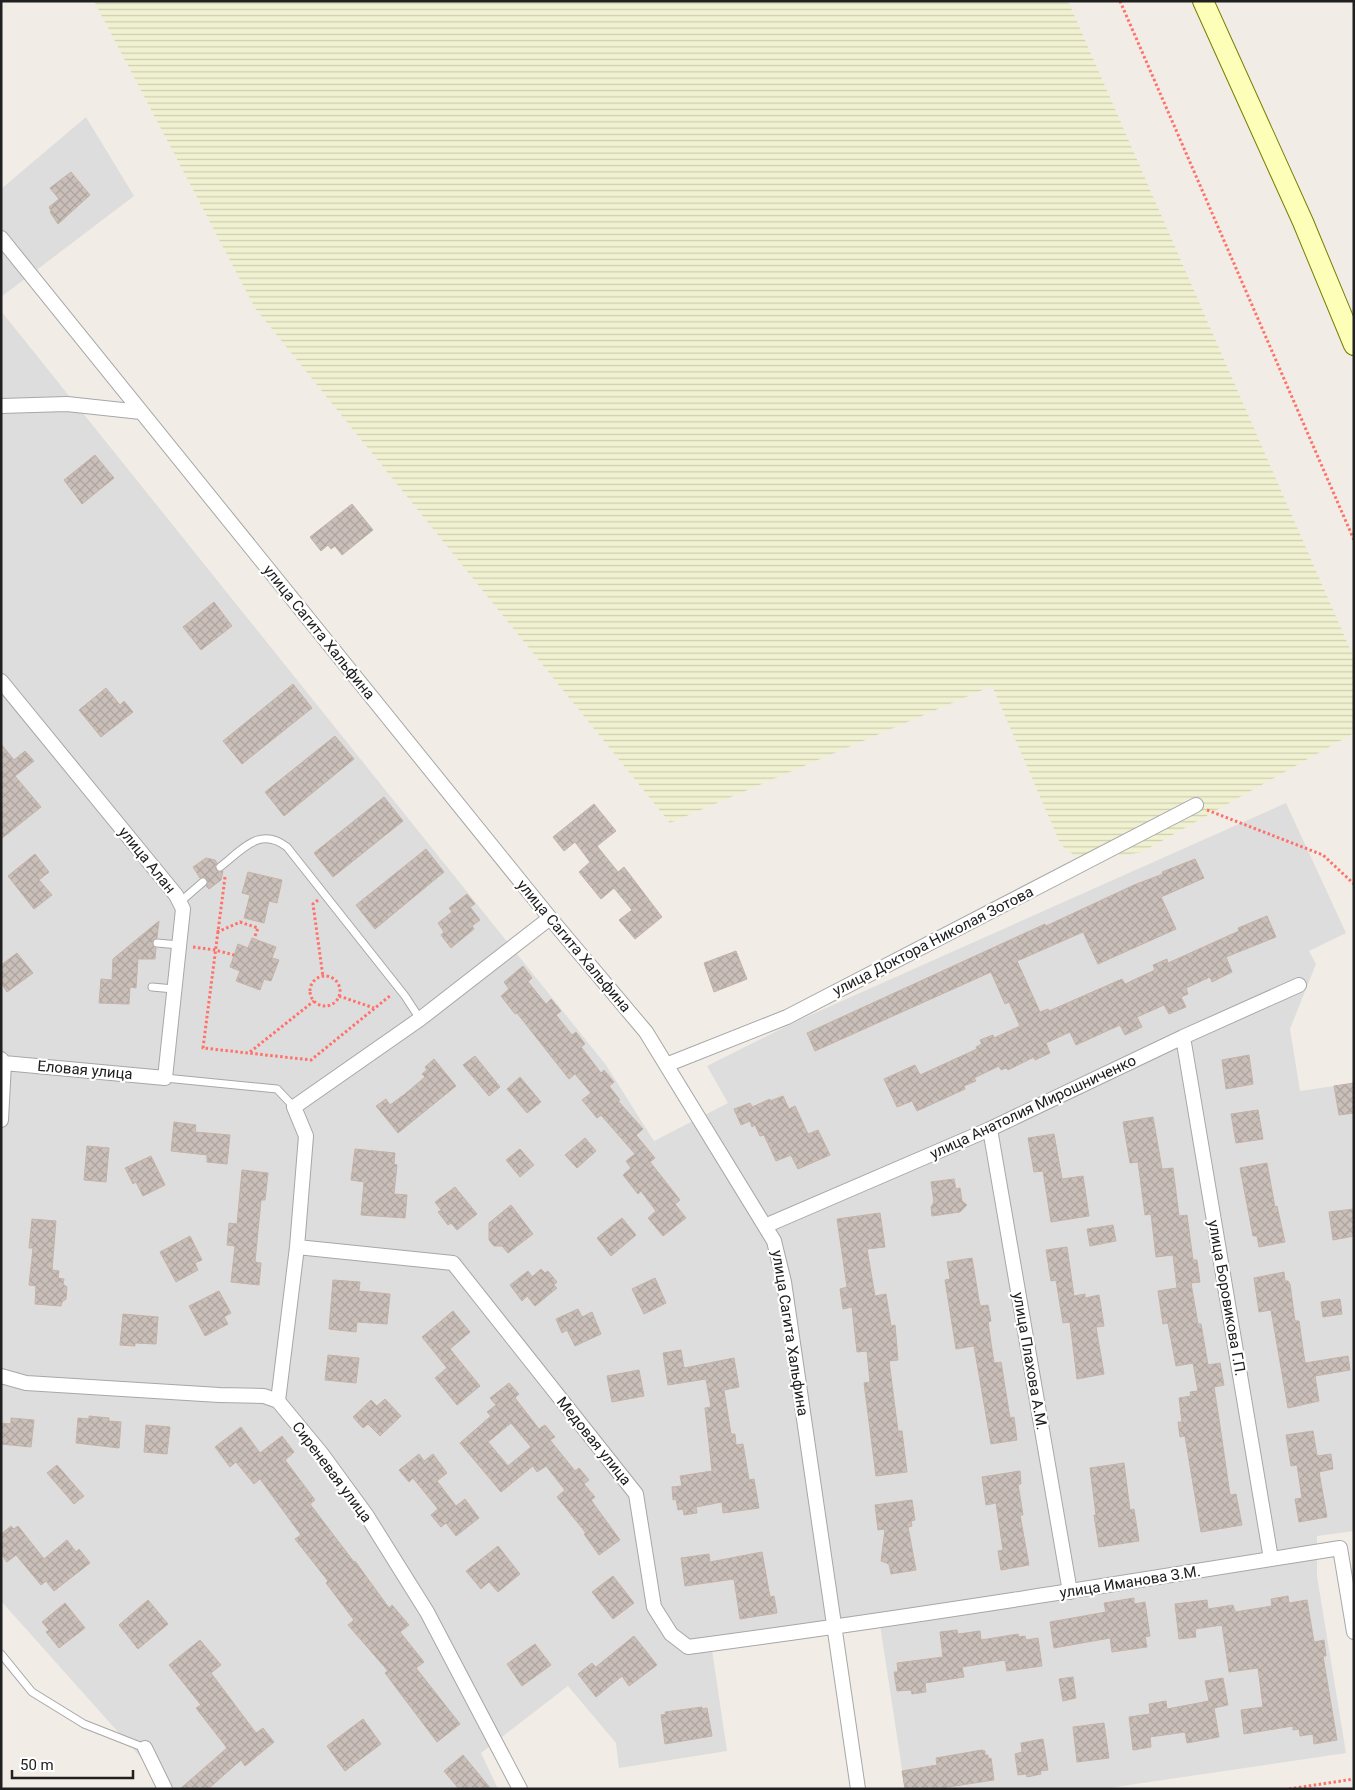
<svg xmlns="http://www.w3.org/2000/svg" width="1355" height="1790" viewBox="0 0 1355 1790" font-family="Roboto,sans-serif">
  <defs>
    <pattern id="farmland-rules" width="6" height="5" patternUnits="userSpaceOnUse" patternTransform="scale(1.25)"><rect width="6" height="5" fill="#f0f1d1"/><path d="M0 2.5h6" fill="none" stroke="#ceceb3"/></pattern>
    <pattern id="building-cross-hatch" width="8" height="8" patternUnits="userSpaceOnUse" patternTransform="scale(1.25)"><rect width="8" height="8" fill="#cabfb9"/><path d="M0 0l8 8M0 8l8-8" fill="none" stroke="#ada49f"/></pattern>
  </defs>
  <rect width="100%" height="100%" fill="#f1ede6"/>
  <path fill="#dedddd" d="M86,117L134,196L1,297V189Z
    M1,311L606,1065L654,1141L728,1103L707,1066L797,1021L1286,803L1346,933L1309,951L1316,964L1290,1029L1300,1091L1354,1083V1531L1317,1536V1576L1346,1753L1102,1789H905L879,1618L712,1650L727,1751L619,1768L616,1743L568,1686L481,1753L498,1789H169L1,1601Z"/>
  <path fill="url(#farmland-rules)" d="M94,1H1068L1354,658V733L1142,852L1103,859L1074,855L1061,845L992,686L670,823L255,308Z"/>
  <path fill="url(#building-cross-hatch)" stroke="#c4b3a7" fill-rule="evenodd" d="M71,172L90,195L58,224L50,212L51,211L49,207L59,199L50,188Z
    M95,455L114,478L82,504L64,480Z
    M352,504L373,530L342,555L335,546L331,549L328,545L321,551L310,537Z
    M214,602L232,626L201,650L183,627Z
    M293,684L312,708L242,764L223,741Z
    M106,688L120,705L124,701L133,712L101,737L79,710Z
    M335,736L354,759L284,816L265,792Z
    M1,744L14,760L25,751L34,761L15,776L41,807L1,839Z
    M384,797L403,821L333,877L314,853Z
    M594,804L616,831L597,846L618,872L624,867L662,917L635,939L619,920L632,910L614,888L601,899L579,872L590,862L575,842L564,851L553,837Z
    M426,849L444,872L375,929L356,905Z
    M35,854L49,872L39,880L52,895L34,909L8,876Z
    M206,858L215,860L217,863L215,866L216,870L219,872L223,871L221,880L209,889L206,886L208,883L207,879L204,877L200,878L193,867Z
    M1195,859L1204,878L1161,897L1176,929L1098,964L1083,932L1017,961L1040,1012L1048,1009L1049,1011L1122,979L1125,984L1155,970L1153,965L1167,959L1168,963L1239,931L1238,928L1267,916L1276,937L1226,957L1232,972L1212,982L1210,977L1186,988L1188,994L1181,997L1186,1007L1169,1014L1164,1005L1137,1017L1142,1027L1125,1035L1120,1025L1076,1045L1070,1032L1046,1043L1050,1053L1035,1060L1034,1057L1008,1070L1006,1068L1001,1070L999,1066L974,1078L976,1081L964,1086L965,1089L917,1111L912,1101L897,1107L884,1079L915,1065L920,1075L977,1049L976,1047L982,1044L980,1040L993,1035L994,1038L1020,1026L1009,1002L1005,1004L991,972L815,1051L807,1033L1045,924L1046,926L1134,885L1163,874L1162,872Z
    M248,872L282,880L277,903L269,901L264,923L244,918L250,895L242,893Z
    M467,894L475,904L470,907L480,920L472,926L474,929L451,948L441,935L444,932L438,923L452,912L449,908Z
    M159,921L157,938L153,940L152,943L154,947L156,948L155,959H138L136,988L130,987L129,1004L99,1003L101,979L112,980L113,959Z
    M252,938L276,947L272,958L279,960L271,981L264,979L260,990L236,981L240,971L230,967L238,944L248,948Z
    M736,951L747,979L714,992L704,963Z
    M17,953L33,973L7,992L1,983V965Z
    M523,966L532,978L528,982L546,1004L551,999L561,1011L556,1015L572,1035L576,1032L585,1044L581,1047L601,1073L604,1070L614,1082L609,1086L620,1100L618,1101L643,1129L636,1135L655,1158L650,1162L680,1200L675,1204L686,1218L663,1236L648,1218L656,1211L641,1191L638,1194L623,1175L631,1168L626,1161L635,1154L601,1115L597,1118L582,1100L591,1093L575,1074L569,1079L517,1013L515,1014L501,996L509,989L504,982Z
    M1249,1055L1253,1084L1226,1089L1222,1060Z
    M475,1056L500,1087L489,1096L463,1065Z
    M434,1059L456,1086L398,1133L376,1106L386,1099L390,1105L405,1094L425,1077L422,1074L427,1070L425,1067Z
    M520,1077L541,1102L527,1113L507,1089Z
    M1354,1083V1113L1339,1115L1334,1086Z
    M783,1096L789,1109L795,1106L808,1134L818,1130L830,1155L798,1169L791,1155L776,1161L764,1135L760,1136L755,1125L752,1127L750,1121L741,1125L734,1109L750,1103L752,1107L770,1099V1101Z
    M1258,1110L1263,1139L1236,1143L1231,1114Z
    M1153,1117L1162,1169L1173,1168L1179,1216L1187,1215L1193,1260H1197L1200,1282L1191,1283L1198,1324H1201L1208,1365L1220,1363L1224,1385L1214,1387L1220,1426L1230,1495L1236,1494L1242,1525L1201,1532L1185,1436L1180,1437L1178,1422H1182L1179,1398L1191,1396L1190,1392L1198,1391L1193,1363L1176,1366L1168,1323L1163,1324L1158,1291L1177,1288L1173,1255L1156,1257L1151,1214L1145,1215L1138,1162L1130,1163L1123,1122Z
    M174,1122L196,1125L195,1132L230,1135L227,1164L207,1162V1155L171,1151Z
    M1054,1134L1062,1179L1083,1176L1089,1216L1051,1222L1043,1171L1034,1172L1028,1138Z
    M585,1138L596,1151L577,1168L565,1155Z
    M87,1146L109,1148L106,1182L84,1180Z
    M355,1149L395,1153L394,1164L397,1165L394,1194L407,1195L405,1218L361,1215L364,1182L351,1180Z
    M520,1149L534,1165L520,1177L506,1160Z
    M151,1156L165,1185L143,1196L136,1182L133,1184L125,1168Z
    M1267,1163L1275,1207L1277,1206L1285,1242L1259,1247L1257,1236H1253L1240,1168Z
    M242,1170L268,1173L265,1200H261L255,1262L261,1263L259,1285L231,1282L235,1246L227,1245L229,1223L237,1224Z
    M954,1179L956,1189L960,1188L962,1201L967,1205L960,1212L932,1216L931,1207L934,1202L931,1182Z
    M455,1187L477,1214L457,1230L451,1223L448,1225L438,1212L441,1210L435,1202Z
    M511,1205L533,1234L508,1253L502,1246H494L489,1240V1223Z
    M1354,1209V1236L1333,1240L1329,1212Z
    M880,1213L885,1247L867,1249L875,1296L886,1294L891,1326L895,1325L898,1360L889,1361L898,1431H902L907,1472L876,1476L864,1383L870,1382L867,1351L857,1352L852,1307L843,1309L840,1289L847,1287L837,1219Z
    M622,1218L636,1235L611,1256L597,1238Z
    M32,1219L56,1221L52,1270L59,1271L58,1278L64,1279L63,1284L67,1287L66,1299L62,1302L61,1306L35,1304L36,1286L29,1285L33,1248H29Z
    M1113,1225L1116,1241L1090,1246L1087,1229Z
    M190,1236L202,1260L195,1263L198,1270L176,1282L160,1252Z
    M1067,1247L1074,1296L1085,1294V1298L1099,1295L1104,1326L1096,1327L1104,1374L1077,1379L1070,1322L1063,1323L1056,1280L1051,1281L1046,1250Z
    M972,1258L980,1306L988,1305L991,1321L988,1322L994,1363L1001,1362L1010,1418L1014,1417L1017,1440L991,1444L974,1346L956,1349L945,1280L950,1279L947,1262Z
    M541,1269L545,1273L548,1271L557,1282L554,1285L557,1288L535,1306L527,1296L522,1301L510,1285L528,1271L532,1277Z
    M1284,1272L1285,1281H1288L1290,1284L1295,1321H1299L1305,1363L1348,1356L1350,1370L1315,1376L1319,1401L1288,1408L1271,1310L1259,1312L1254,1278Z
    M655,1278L666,1303L644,1314L632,1289Z
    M333,1280L360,1282L359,1291L390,1294L387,1324L357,1322L356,1332L329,1329Z
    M219,1291L231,1313L224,1317L228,1324L205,1336L189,1306Z
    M1340,1299L1342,1314L1323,1317L1321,1302Z
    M578,1309L582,1317L592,1312L601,1334L575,1346L567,1330L562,1333L556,1319Z
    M453,1311L470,1332L450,1349L480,1386L457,1405L435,1378L447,1368L422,1337Z
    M123,1314L158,1317L156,1344L135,1343V1346L120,1345Z
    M681,1350L684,1368L734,1358L739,1387L724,1390L731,1434H735L736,1445L743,1444L749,1480L754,1479L759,1508L723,1513L722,1502L696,1507L697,1513L684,1515L683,1509L678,1510L676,1499L673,1500L672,1487L682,1486L680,1476L712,1471L705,1408L711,1407L706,1379L668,1385L663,1353Z
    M328,1355L359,1358L356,1383L325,1380Z
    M639,1370L644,1396L612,1402L607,1376Z
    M509,1383L519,1394L515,1398L539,1429L545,1425L555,1437L550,1440L575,1471L579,1468L589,1480L584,1484L595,1497L591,1500L620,1540L599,1555L584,1534L586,1533L557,1497L565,1490L546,1466L537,1472L533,1466L501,1492L460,1443L491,1416L487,1412L496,1405L490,1398ZM511,1423L531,1447L508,1466L488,1442Z
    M385,1399L401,1416L380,1436L368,1424L363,1428L353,1417L371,1400L377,1406Z
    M89,1416L109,1418V1421L121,1422L119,1448L76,1443L78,1418L89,1419Z
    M11,1418L34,1420L31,1447L1,1444V1423L11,1424Z
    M146,1425L170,1427L167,1454L144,1452Z
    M241,1427L260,1453L282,1436L294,1452L285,1460L315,1500L310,1504L354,1562L355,1561L389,1608L392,1605L409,1625L400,1632L424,1662L416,1668L460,1724L437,1742L385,1673L388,1671L348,1625L354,1620L326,1583L328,1581L295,1539L301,1535L260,1479L254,1484L236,1462L230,1467L215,1447Z
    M1313,1431L1317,1456L1331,1454L1333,1469L1319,1472L1327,1517L1299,1522L1295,1499L1302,1498L1297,1465L1291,1466L1286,1435Z
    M419,1454L424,1461L433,1454L447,1473L437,1481L456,1506L465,1499L479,1518L456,1536L446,1523L441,1527L431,1515L438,1509L413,1478L409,1482L399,1470Z
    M1124,1463L1130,1510L1134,1509L1139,1541L1099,1547L1094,1515H1096L1090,1468Z
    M57,1465L84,1496L74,1504L47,1473Z
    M1020,1471L1021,1484H1018L1023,1515H1020L1029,1565L1001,1570L998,1551L1003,1550L996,1503L986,1505L982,1477Z
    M912,1500L915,1520L911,1521L912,1526L908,1527L916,1570L891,1574L889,1564L881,1561L885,1529L878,1530L875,1505Z
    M11,1526L14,1529L18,1526L44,1559L67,1540L76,1552L79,1549L90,1563L54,1591L46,1581L41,1585L16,1555L7,1562L1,1554V1534Z
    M498,1546L520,1574L498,1592L489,1582L481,1589L466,1571Z
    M762,1552L770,1597L774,1596L777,1613L740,1619L734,1579L685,1586L681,1558L709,1554L710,1562Z
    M613,1576L634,1603L613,1619L592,1592Z
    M1288,1596L1289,1603L1307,1600L1314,1642L1324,1640L1326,1656H1323L1337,1740L1314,1744L1313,1734L1300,1736L1299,1729L1293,1730V1726L1244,1734L1241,1710L1263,1707L1258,1668L1229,1672L1222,1625L1195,1629L1196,1637L1179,1639L1175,1604L1207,1600L1208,1609L1233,1605L1235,1612L1272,1606L1271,1599Z
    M1134,1598V1604L1145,1602L1150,1636L1145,1637L1147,1647L1112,1652L1110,1638L1054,1648L1050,1622L1106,1612L1104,1603Z
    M148,1600L168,1624L138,1649L119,1625Z
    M65,1603L85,1628L59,1648L46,1632L49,1630L42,1622Z
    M957,1630L958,1634L980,1631L981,1640L1018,1634L1019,1637L1025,1636L1026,1640L1038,1638L1042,1666L1007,1671L1005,1660L962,1667L964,1677L925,1683L926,1692L912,1694L911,1690L897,1691L894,1672H898L897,1663L943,1657L940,1632Z
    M634,1636L657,1665L629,1686L622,1676L596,1697L578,1674L592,1663L596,1667Z
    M200,1640L221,1665L211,1673L256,1733L263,1728L274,1742L245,1766L241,1760L208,1789H180L227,1748L196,1708L201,1705L169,1665Z
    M535,1644L551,1665L522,1686L507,1664Z
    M1073,1677L1076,1698L1063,1701L1059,1679Z
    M1223,1678L1228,1705L1214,1708L1219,1737L1187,1743L1185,1732L1150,1737L1151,1747L1133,1750L1129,1717L1150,1714L1149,1704L1166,1701L1167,1709L1209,1701L1205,1681Z
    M702,1707V1709L707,1708L712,1736L665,1744L661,1715L666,1714L665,1712Z
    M363,1719L381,1744L345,1771L327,1746Z
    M1104,1723L1109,1758L1077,1762L1073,1727Z
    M1043,1739L1048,1770L1040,1771L1041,1774L1027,1777L1026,1774L1018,1775L1015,1754L1022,1752L1021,1743Z
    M982,1750L985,1751V1755H988V1759L991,1758L994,1780L935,1789H905L902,1771L937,1765L936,1758Z
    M463,1755L491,1789H459L444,1771Z"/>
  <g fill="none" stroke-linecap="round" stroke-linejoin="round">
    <defs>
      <path id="lane" d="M220,867C243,849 260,826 287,847L405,996L420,1019
        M180,902L203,882
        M157,943L179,945
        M152,987L174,989
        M165,1078L277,1089L294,1107
        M1,1654L32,1692L84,1724L145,1748"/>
      <path id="street" d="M1,238L550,918L646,1032L774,1241L784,1282L858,1789
        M1,406L67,404L141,412
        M1,681L176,895L183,909L165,1078L4,1063
        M1183,1037L1271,1559
        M1,1059L4,1063L1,1120
        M666,1065L787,1017L1196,805
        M990,1129L1070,1592
        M765,1226L990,1129L1183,1037L1299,985
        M297,1247L453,1263L636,1494L654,1607L671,1634L688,1647C906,1618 1123,1583 1340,1548L1354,1632
        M1,1376L26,1383L219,1395L264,1396L278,1401L321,1453L367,1516L427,1612L520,1789
        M278,1401L297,1247L306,1136L294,1107L420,1019L550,918
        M145,1748L165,1789"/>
      <path id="secondary" d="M1203,1L1303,222L1354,345"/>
    </defs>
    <use href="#lane" stroke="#a7a7a7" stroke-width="9"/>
    <use href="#street" stroke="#a7a7a7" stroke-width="16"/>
    <use href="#secondary" stroke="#777f00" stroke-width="22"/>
    <path stroke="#ff726a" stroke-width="3" stroke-dasharray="2.5 2.5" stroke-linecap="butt" d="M1120,1L1354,540
      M1207,810L1323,855L1354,884
      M225,877L203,1048L311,1060L391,995
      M318,900L313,904L323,977
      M217,932L240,922L258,928L255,936
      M193,947L215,950L234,955
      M310 991a15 15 0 1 1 30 0a15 15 0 1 1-30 0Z
      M339,996L374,1008
      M250,1052L314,1001
      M1289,1789L1354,1779"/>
    <use href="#lane" stroke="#fff" stroke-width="7"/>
    <use href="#street" stroke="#fff" stroke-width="14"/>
    <use href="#secondary" stroke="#fdfeb8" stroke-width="20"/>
  </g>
  <g text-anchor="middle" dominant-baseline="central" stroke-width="4.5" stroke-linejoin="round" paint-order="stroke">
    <g font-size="15" fill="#202020" stroke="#fff">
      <text transform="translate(319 632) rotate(51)">улица Сагита Хальфина</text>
      <text transform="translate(147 860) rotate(51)">улица Алан</text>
      <text transform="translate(933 941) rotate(-27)">улица Доктора Николая Зотова</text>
      <text transform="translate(574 946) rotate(50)">улица Сагита Хальфина</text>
      <text transform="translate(85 1070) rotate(5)">Еловая улица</text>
      <text transform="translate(1033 1107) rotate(-25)">улица Анатолия Мирошниченко</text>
      <text transform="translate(1227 1298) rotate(80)">улица Боровикова Г.П.</text>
      <text transform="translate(790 1333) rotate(81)">улица Сагита Хальфина</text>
      <text transform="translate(1030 1361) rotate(80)">улица Плахова А.М.</text>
      <text transform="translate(594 1441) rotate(51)">Медовая улица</text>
      <text transform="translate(332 1472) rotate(53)">Сиреневая улица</text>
      <text transform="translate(1130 1582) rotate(-9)">улица Иманова З.М.</text>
    </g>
  </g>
  <rect width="1355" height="1790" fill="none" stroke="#202020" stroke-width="5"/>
  <path d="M12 1770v8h121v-8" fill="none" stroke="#202020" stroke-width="2.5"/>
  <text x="20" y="1770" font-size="15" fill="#202020" stroke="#ffffff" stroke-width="4" paint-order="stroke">50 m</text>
</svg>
